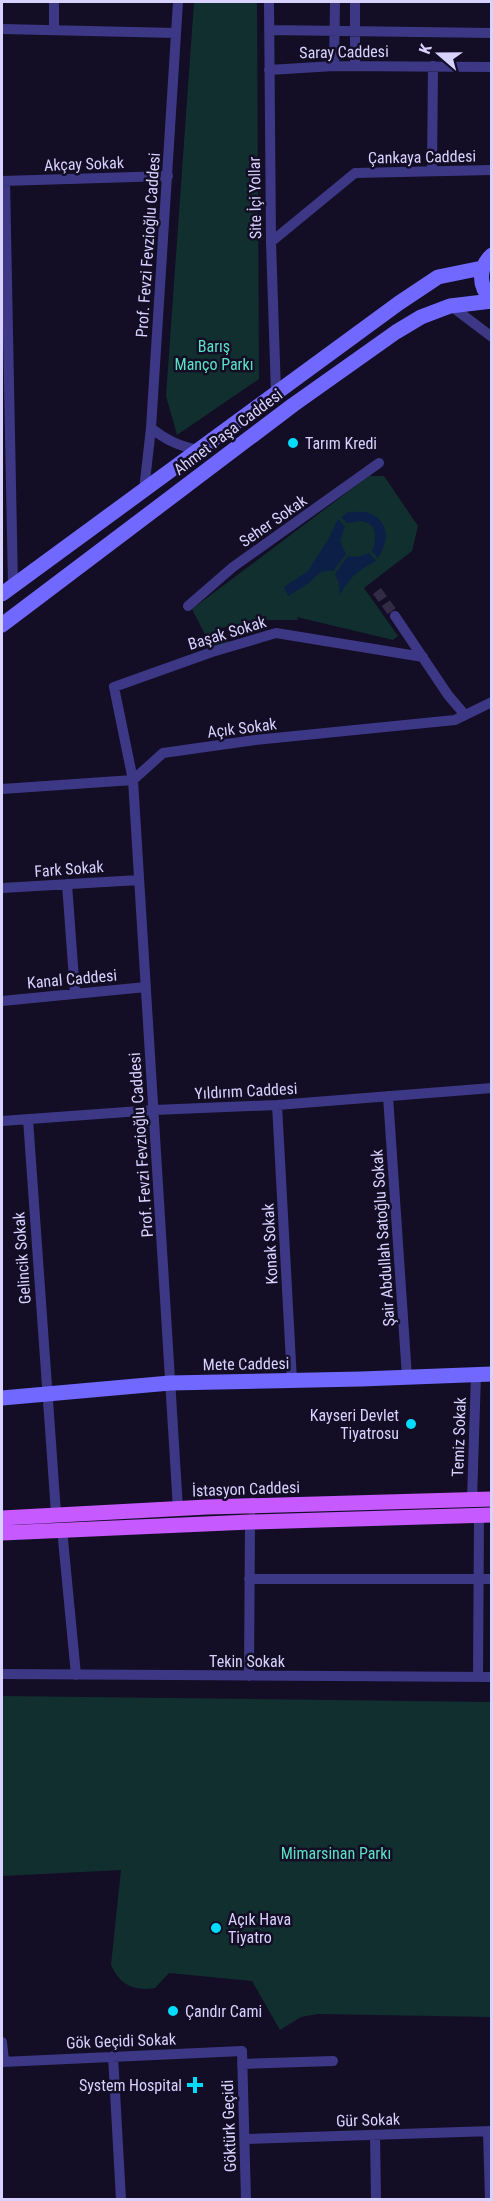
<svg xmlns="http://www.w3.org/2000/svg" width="493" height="2201" viewBox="0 0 493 2201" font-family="'Roboto Condensed',sans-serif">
  <rect width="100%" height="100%" fill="#130e25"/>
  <path fill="#112f2f" d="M194,2H257L259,379L177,435L166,396Z
    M369,476H384L418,526L412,551L364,588L398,636L393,640L297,617L298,620H264L221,628L230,644L212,648L192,609Z
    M2,1696L491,1702V2017L318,2014L301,2017L280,2030L252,1981L169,1973L155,1988C134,1992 119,1984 111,1965L121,1870L2,1876Z"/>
  <path fill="#0b1f47" d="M349,512C355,512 364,511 369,513C390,521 389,543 378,558L372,551C377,540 378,524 362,521C358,521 351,523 347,523L341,517Z
    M338,519L345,527L340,541L346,554L333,571C320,568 315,578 306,585C300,589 294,592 288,596L284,587L308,571L329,538Z
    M369,553L376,561C358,570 349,578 340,595L339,583L335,574L348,556L359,557Z"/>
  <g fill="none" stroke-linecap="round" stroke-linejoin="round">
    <path stroke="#312b46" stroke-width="10" stroke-dasharray="10 5" stroke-linecap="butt" d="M377,591L395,616"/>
    <path stroke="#3d3885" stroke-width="10" d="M54,2V30
      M269,2L271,242L276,393
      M2,29L176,33
      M269,30L492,33
      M334,66L335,2
      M355,66V2
      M269,70L334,66L492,67
      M432,171L433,66
      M2,181L168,176
      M5,181L13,586
      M271,242L355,173L492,170
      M451,306L492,337
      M151,428C166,440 179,446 198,450
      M144,490L151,428L178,2
      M188,606L233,567L379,463
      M395,616L448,695L465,715
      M2,789L133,780L163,753L255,740L455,720L492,702
      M67,884L75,993
      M2,888L139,880
      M2,1001L146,987
      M388,1096L407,1377
      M277,1105L292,1381
      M28,1119L56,1513
      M2,1121L154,1110L277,1105L492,1088
      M472,1500L476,1374
      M178,1509L133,780L114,687L212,652L276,633L423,657
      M62,1529L76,1675
      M249,1579H492
      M2,1674L492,1677
      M249,1676L250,1522
      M478,1677L479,1516
      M2,2042L4,2061
      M113,2056L121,2200
      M2,2062L242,2051L246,2200
      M242,2064L333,2061
      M488,2132L490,2200
      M375,2135L376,2200
      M245,2139L492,2131"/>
    <path stroke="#7169ff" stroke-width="15" d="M492,255C478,268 478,286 492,300
      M2,594L399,303L438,277L482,268
      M2,625L293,405L396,332L421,317L450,306L492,301
      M2,1398L170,1383L361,1379L492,1374"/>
    <path stroke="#c659ff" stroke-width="15" d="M2,1518L207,1507L492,1499
      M2,1533L250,1522L492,1515"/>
  </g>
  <g fill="#00dcfd" stroke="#130e25" stroke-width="2">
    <circle cx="293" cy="443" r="6"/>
    <circle cx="411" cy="1424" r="6"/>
    <circle cx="216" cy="1928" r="6"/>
    <circle cx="173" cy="2011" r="6"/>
    <path d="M192 2076h6v6h6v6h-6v6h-6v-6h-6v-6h6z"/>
  </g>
  <g text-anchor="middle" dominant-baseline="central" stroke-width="5" stroke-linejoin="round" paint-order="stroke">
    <g font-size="16" fill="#d8d2ff" stroke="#130e25">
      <text transform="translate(344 52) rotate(-1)">Saray Caddesi</text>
      <text transform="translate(422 157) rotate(-1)">Çankaya Caddesi</text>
      <text transform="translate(84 164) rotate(-2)">Akçay Sokak</text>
      <text transform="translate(255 198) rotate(-91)">Site İçi Yollar</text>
      <text transform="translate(148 245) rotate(-86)">Prof. Fevzi Fevzioğlu Caddesi</text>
      <text transform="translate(228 432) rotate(-37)">Ahmet Paşa Caddesi</text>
      <text transform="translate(273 521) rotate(-35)">Seher Sokak</text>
      <text transform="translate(227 633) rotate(-17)">Başak Sokak</text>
      <text transform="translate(242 728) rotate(-7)">Açık Sokak</text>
      <text transform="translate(69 869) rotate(-4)">Fark Sokak</text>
      <text transform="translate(72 979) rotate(-5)">Kanal Caddesi</text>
      <text transform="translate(246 1091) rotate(-3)">Yıldırım Caddesi</text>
      <text transform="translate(141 1145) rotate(-94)">Prof. Fevzi Fevzioğlu Caddesi</text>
      <text transform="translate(383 1238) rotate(-94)">Şair Abdullah Satoğlu Sokak</text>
      <text transform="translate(270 1244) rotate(-93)">Konak Sokak</text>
      <text transform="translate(22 1258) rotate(-94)">Gelincik Sokak</text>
      <text transform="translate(246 1364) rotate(-1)">Mete Caddesi</text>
      <text transform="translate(459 1437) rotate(-88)">Temiz Sokak</text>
      <text transform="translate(246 1489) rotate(-2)">İstasyon Caddesi</text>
      <text x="247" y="1661">Tekin Sokak</text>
      <text transform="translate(121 2041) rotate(-2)">Gök Geçidi Sokak</text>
      <text transform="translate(368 2120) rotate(-2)">Gür Sokak</text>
      <text transform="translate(229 2126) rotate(-92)">Göktürk Geçidi</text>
    </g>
    <g font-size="16" fill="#5ae2c4" stroke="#130e25">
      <text x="214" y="346">Barış<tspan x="214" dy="18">Manço Parkı</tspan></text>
      <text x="336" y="1853">Mimarsinan Parkı</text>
    </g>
    <g font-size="16" fill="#d8d2ff" stroke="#130e25" text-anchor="start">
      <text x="305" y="443">Tarım Kredi</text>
      <text x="399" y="1415" text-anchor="end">Kayseri Devlet<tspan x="399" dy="18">Tiyatrosu</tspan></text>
      <text x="228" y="1919">Açık Hava<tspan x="228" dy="18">Tiyatro</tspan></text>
      <text x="185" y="2011">Çandır Cami</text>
      <text x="182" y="2085" text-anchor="end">System Hospital</text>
    </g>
  </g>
  <rect width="493" height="2201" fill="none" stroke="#d8d2ff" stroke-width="6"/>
  <g transform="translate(439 54) rotate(290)" stroke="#130e25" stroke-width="4.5" paint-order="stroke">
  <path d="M0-4.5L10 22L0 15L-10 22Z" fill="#d8d2ff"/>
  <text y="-9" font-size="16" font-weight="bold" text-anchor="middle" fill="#d8d2ff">K</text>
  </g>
</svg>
